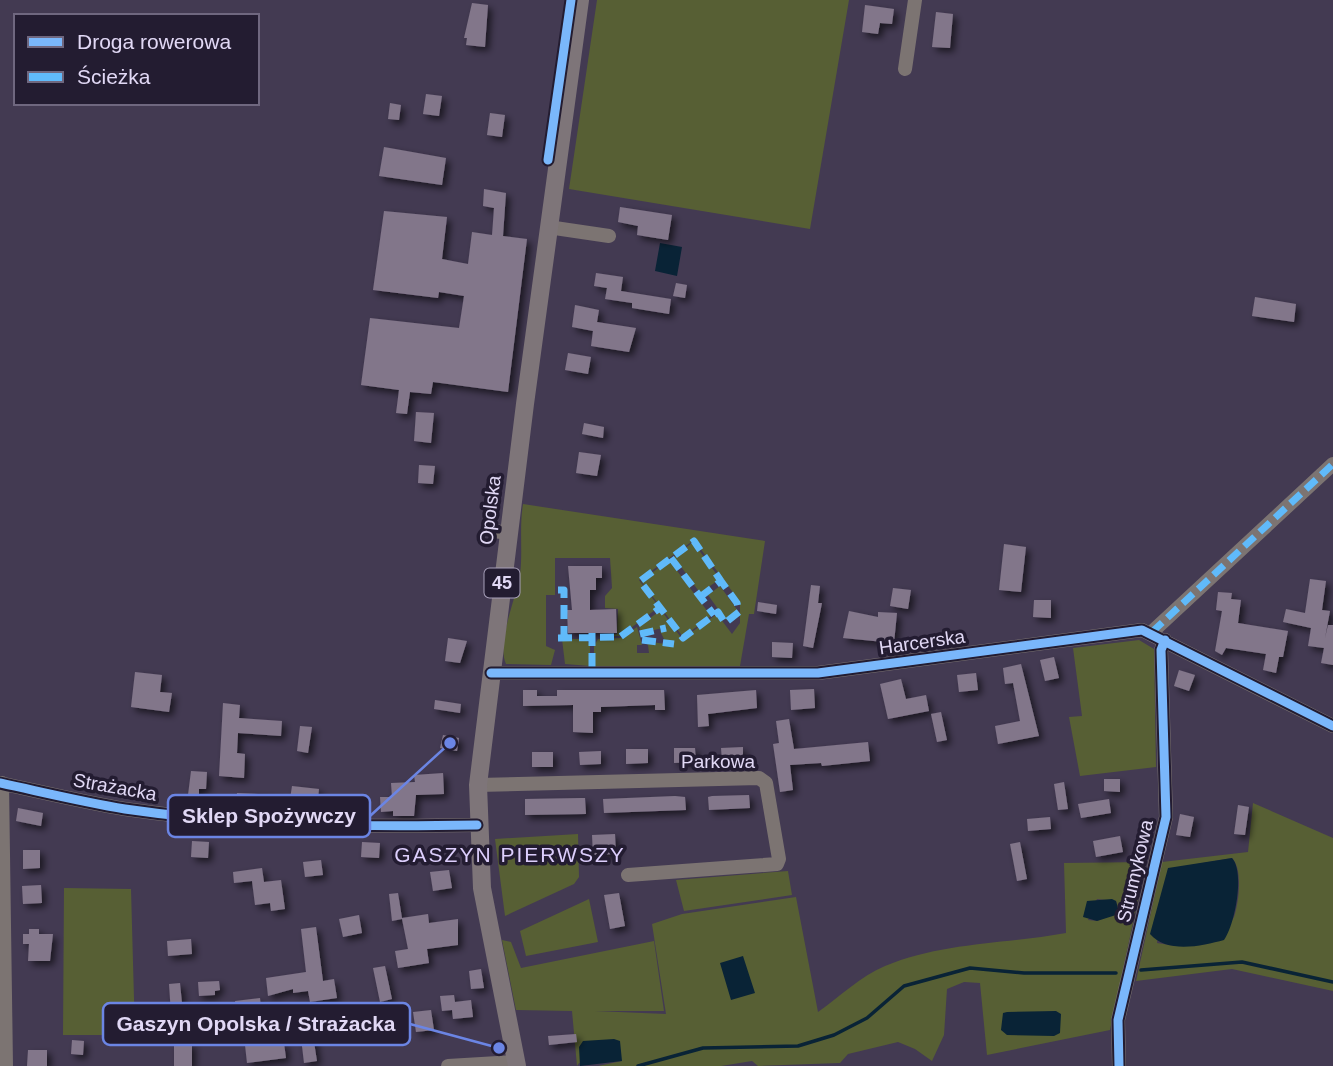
<svg xmlns="http://www.w3.org/2000/svg" width="1333" height="1066" viewBox="0 0 1333 1066" font-family="Arial,sans-serif">
  <defs>
    <filter id="shadow"><feDropShadow dx="4" dy="4" stdDeviation="3.5" flood-color="#0009"/></filter>
  </defs>
  <rect width="100%" height="100%" fill="#433a52"/>
  <path fill="#575f34" fill-rule="evenodd" d="M597,0H849L810,229L569,189Z
    M523,504L765,541L754,614H749L740,666H594V646L598,639L621,638L637,627L642,645H637V653H649L648,645L643,641L674,645L666,643L660,631L667,627L641,633L639,626L661,610L682,639L717,614L732,634L740,623V602L694,540L639,580L659,607L620,636H597L617,634L618,609L605,608V596L612,588L610,558H555V595H546V646L555,650L551,665L506,664C496,643 517,596 520,574C523,553 519,528 523,504Z
    M693,542L720,579L700,593L674,557Z
    M669,560L711,616L683,637L641,581Z
    M720,586L738,611L726,620L708,595Z
    M562,639H586L590,645V666L565,664Z
    M1139,640L1154,649L1156,767L1080,776L1069,717L1082,716L1073,648Z
    M1253,803L1333,838V991L1232,969L1136,981L1162,862L1248,852ZM1232,858C1243,869 1239,902 1234,917C1230,926 1214,937 1207,944L1176,946L1157,943L1168,869Z
    M578,834L579,877L574,884L505,916L495,839Z
    M1146,862L1110,1030L987,1055L980,983L964,982L947,989L944,1035L932,1061L915,1049L898,1042L848,1054L840,1063L758,1066L752,1061L721,1066H598L622,1061L579,1063L577,1066L572,1011L516,1010L502,940L511,942L521,968L654,941L664,1011H595L666,1014L652,924L682,914L796,897L818,1012C839,997 861,976 885,966C942,942 1006,944 1066,933L1064,863ZM1097,899L1116,901L1119,912L1097,921L1088,920Z
    M788,871L792,895L684,911L676,880Z
    M64,888L131,889L135,1035H63Z
    M589,899L598,942L526,956L520,931Z"/>
  <path fill="#092336" d="M660,243L682,247L677,276L655,271Z
    M1232,858C1245,872 1235,925 1224,940C1202,946 1167,954 1150,934L1168,868Z
    M1112,899L1116,901L1119,912L1116,915L1097,921L1083,917L1087,901Z
    M743,956L755,993L731,1000L720,963Z
    M1056,1011L1061,1014L1060,1033L1054,1036L1007,1035L1001,1030L1003,1013L1007,1012Z
    M614,1039L620,1041L622,1061L580,1066L579,1047L583,1041Z"/>
  <g fill="none" stroke-linecap="round" stroke-linejoin="round">
    <path stroke="#092336" stroke-width="3.5" d="M1141,970L1242,962L1333,982
      M638,1066L703,1048L798,1046L834,1035L867,1018L904,986L970,968L1024,973H1116"/>
  </g>
  <path fill="#82768a" filter="url(#shadow)" d="M472,3L488,5L485,47L466,45L467,38H464Z
    M865,5L894,9L892,24L880,23L878,34L862,32Z
    M936,12L953,14L950,48L932,47Z
    M426,94L442,96L439,116L423,114Z
    M390,103L401,105L399,120L388,119Z
    M490,113L505,115L502,137L487,135Z
    M384,147L446,158L442,185L379,176Z
    M484,189L506,193L503,236L527,239L508,392L433,382L431,394L410,392L407,414L396,413L399,390L361,385L370,318L459,328L464,296L439,292L438,298L373,290L384,211L447,217L442,259L468,264L472,232L492,235L494,208L483,206Z
    M620,207L672,215L668,240L637,235L638,226L618,222Z
    M596,273L623,277L621,291L671,299L669,314L632,308V303L605,299L607,288L594,286Z
    M676,283L687,285L685,298L673,296Z
    M1255,297L1296,304L1294,322L1252,316Z
    M575,305L599,310L597,322L636,328L629,352L591,346L593,331L572,327Z
    M568,353L591,357L588,374L565,370Z
    M416,412L434,413L431,443L414,441Z
    M584,423L604,427L603,438L582,434Z
    M579,452L601,455L597,476L576,473Z
    M419,465L435,466L433,484L418,483Z
    M1004,544L1026,547L1021,592L999,590Z
    M568,566H602V578H596V590H590V610L616,609L617,633H568L567,610H572Z
    M1310,579L1326,581L1322,610L1330,611L1325,638L1328,625H1333V665L1321,663L1324,648L1308,646L1311,628L1283,622L1286,609L1305,613Z
    M811,585L820,586L818,603H822L813,648L803,646Z
    M893,588L911,590L908,609L890,606Z
    M1218,592L1232,593L1231,599L1241,600L1238,623L1288,631L1283,657H1279L1276,673L1263,670L1266,654L1226,648L1222,655L1215,651L1222,611L1216,610Z
    M1034,600H1051V618L1033,617Z
    M758,602L777,605L776,614L757,611Z
    M849,611L878,617V612L897,613L894,643L843,638Z
    M448,638L467,641L460,663L445,661Z
    M772,642L793,643L792,658L772,657Z
    M1054,657L1059,678L1045,681L1040,660Z
    M1021,664L1039,736L998,744L995,726L1020,721L1013,683L1005,684L1003,668Z
    M1179,670L1195,675L1189,691L1174,686Z
    M135,672L162,675L160,692L172,693L169,712L131,707Z
    M976,673L978,690L959,692L957,675Z
    M901,679L906,699L926,695L929,711L888,719L880,684Z
    M814,689L815,708L791,710L790,690Z
    M523,690H537V696H557V690H664L665,710H655V705L601,707V712H593V733L573,732V705L523,706Z
    M756,690L757,708L708,714L709,726L698,727L697,695Z
    M435,700L461,704L460,713L434,709Z
    M223,703L240,705L239,718L282,721L281,736L238,733L237,753L245,754L244,778L219,776Z
    M941,712L947,740L937,742L931,714Z
    M789,719L794,749L868,742L870,761L822,766L821,763L790,765L793,790L780,792L773,744L779,743L776,721Z
    M300,726L312,727L308,753L297,751Z
    M443,735L459,738L457,751L440,748Z
    M743,747V761H722L721,748Z
    M674,748H695L696,762L674,763Z
    M626,749H648V763L626,764Z
    M601,751V764L580,765L579,752Z
    M532,752H553V767H532Z
    M191,771L207,772L206,789H199V796L188,795Z
    M443,773L444,794L416,795L414,816H393V811L381,812L380,797H392L391,783L415,782L414,775Z
    M1104,779H1120V792L1104,791Z
    M1064,782L1068,809L1058,810L1054,784Z
    M292,786L319,789L317,810L289,806Z
    M237,793L277,795V805H236Z
    M749,795L750,808L709,810L708,797L712,796Z
    M675,796L685,797L686,810L604,813L603,799Z
    M581,798H585L586,814L525,815V799Z
    M1109,799L1111,813L1081,818L1078,804Z
    M1238,805L1249,807L1245,835L1234,834Z
    M18,808L43,813L41,826L16,821Z
    M1180,814L1194,817L1190,837L1176,835Z
    M1050,817L1051,829L1028,831L1027,819Z
    M615,834L616,854L593,855L592,835Z
    M1120,836L1123,852L1096,857L1093,841Z
    M192,841L209,842L208,858L191,857Z
    M362,842L380,843L379,858L361,857Z
    M1020,842L1027,879L1017,881L1010,844Z
    M23,850H40V868L23,869Z
    M321,860L323,875L305,877L303,862Z
    M262,868L264,882L281,880L285,909L271,911L270,903L255,905L252,881L234,883L233,872Z
    M449,870L452,888L433,891L430,872Z
    M41,885L42,903L23,904L22,886Z
    M398,893L402,918L428,914L429,923L458,919V945L427,949L429,963L398,968L395,951L408,949L402,919L392,921L389,894Z
    M619,893L625,926L610,929L604,895Z
    M359,915L362,933L343,937L339,919Z
    M316,927L323,981L334,979L337,998L310,1002L308,991L293,993V989L268,996L266,978L306,972L301,929Z
    M29,929H39V934H53L50,961H28L29,944H23V934H29Z
    M191,939L192,954L168,956L167,941Z
    M385,966L392,999L380,1002L373,968Z
    M481,969L484,988L471,989L469,971Z
    M219,981L220,990L215,991V995L199,996L198,982Z
    M180,983L183,1013L171,1014L169,984Z
    M454,995L455,1002L471,1000L473,1017L453,1019L452,1010L442,1011L440,996Z
    M260,998L265,1045L284,1043L286,1058L247,1063L245,1045H253L249,1014L237,1015L235,1001Z
    M309,1010L317,1061L304,1063L298,1012Z
    M431,1010L434,1030L416,1032L413,1012Z
    M576,1034L577,1042L549,1045L548,1036Z
    M72,1040L84,1041L83,1055L71,1054Z
    M192,1043V1066H174V1044Z
    M28,1050H47V1066H27Z"/>
  <g fill="none" stroke-linecap="round" stroke-linejoin="round">
    <path stroke="#7c7472" stroke-width="14" d="M905,69L915,0
      M548,227L609,236
      M494,531L509,533
      M1152,632L1333,464
      M491,673H818L1142,630L1333,726
      M0,783C42,792 83,802 125,809C241,826 361,827 477,825
      M2,783L6,1066
      M478,785L759,778L766,783L779,859L777,864L628,875
      M448,1066L516,1062
      M1119,1066L1118,1020L1166,817L1161,650L1165,640"/>
    <path stroke="#7e7579" stroke-width="18" d="M517,1066L482,888L478,785L525,404L580,0"/>
    <path stroke="#60bafa" stroke-width="7" stroke-dasharray="14 7" stroke-linecap="butt" d="M671,558L714,615
      M558,590H564V638
      M700,597L721,581L737,603L739,612L725,623L718,612L683,638L640,581L694,541L721,581
      M1152,632L1333,464
      M640,634L666,628
      M558,638L620,637L660,608
      M642,640L674,644
      M592,667V633"/>
    <defs>
      <path id="cycleway" d="M548,160L571,0
        M491,673H818L1142,630L1333,726
        M0,783C42,792 83,802 125,809C241,826 361,827 477,825
        M1119,1066L1118,1020L1166,817L1161,650L1165,640"/>
    </defs>
    <use href="#cycleway" stroke="#231c31" stroke-width="13"/>
    <use href="#cycleway" stroke="#7ab7fb" stroke-width="9"/>
  </g>
  <g text-anchor="middle" dominant-baseline="central" stroke-width="7" stroke-linejoin="round" paint-order="stroke">
    <rect fill="#231c31" stroke="#a8a0ba" stroke-width="2" x="484.5" y="568.5" width="35" height="29" rx="5"/>
    <g font-size="18" font-weight="bold" fill="#e1d8f5">
      <text x="502" y="583">45</text>
    </g>
    <g font-size="19" fill="#e1d8f5" stroke="#231c31">
      <text transform="translate(490 510) rotate(-83)">Opolska</text>
      <text transform="translate(922 642) rotate(-8)">Harcerska</text>
      <text x="718" y="761">Parkowa</text>
      <text transform="translate(115 787) rotate(10)">Strażacka</text>
      <text transform="translate(1135 871) rotate(-77)">Strumykowa</text>
    </g>
    <g font-size="21" letter-spacing="2" fill="#dccefc" stroke="#231c31">
      <text x="510" y="854">GASZYN PIERWSZY</text>
    </g>
  </g>
  <path fill="none" stroke="#6b85e4" stroke-width="2.5" d="M450 743L370 816M499 1048L410 1024"/>
  <g fill="#6b85e4" stroke="#231c31" stroke-width="2.5">
    <circle cx="450" cy="743" r="7"/>
    <circle cx="499" cy="1048" r="7"/>
  </g>
  <g fill="#231c31" stroke="#6b85e4" stroke-width="2.5">
    <rect x="168" y="795" width="202" height="42" rx="7"/>
    <rect x="103" y="1003" width="307" height="42" rx="7"/>
  </g>
  <g font-size="21" text-anchor="middle" font-weight="bold" fill="#e1d8f5">
    <text x="269" y="823">Sklep Spożywczy</text>
    <text x="256" y="1031">Gaszyn Opolska / Strażacka</text>
  </g>
  <rect x="14" y="14" width="245" height="91" fill="#231c31" stroke="#6f677f" stroke-width="2"/>
  <rect x="28" y="37" width="35" height="10" fill="#7ab7fb" stroke="#6f677f" stroke-width="2"/>
  <text x="77" y="49" font-size="21" fill="#e1d8f5">Droga rowerowa</text>
  <rect x="28" y="72" width="35" height="10" fill="#60bafa" stroke="#6f677f" stroke-width="2"/>
  <text x="77" y="84" font-size="21" fill="#e1d8f5">Ścieżka</text>
</svg>
